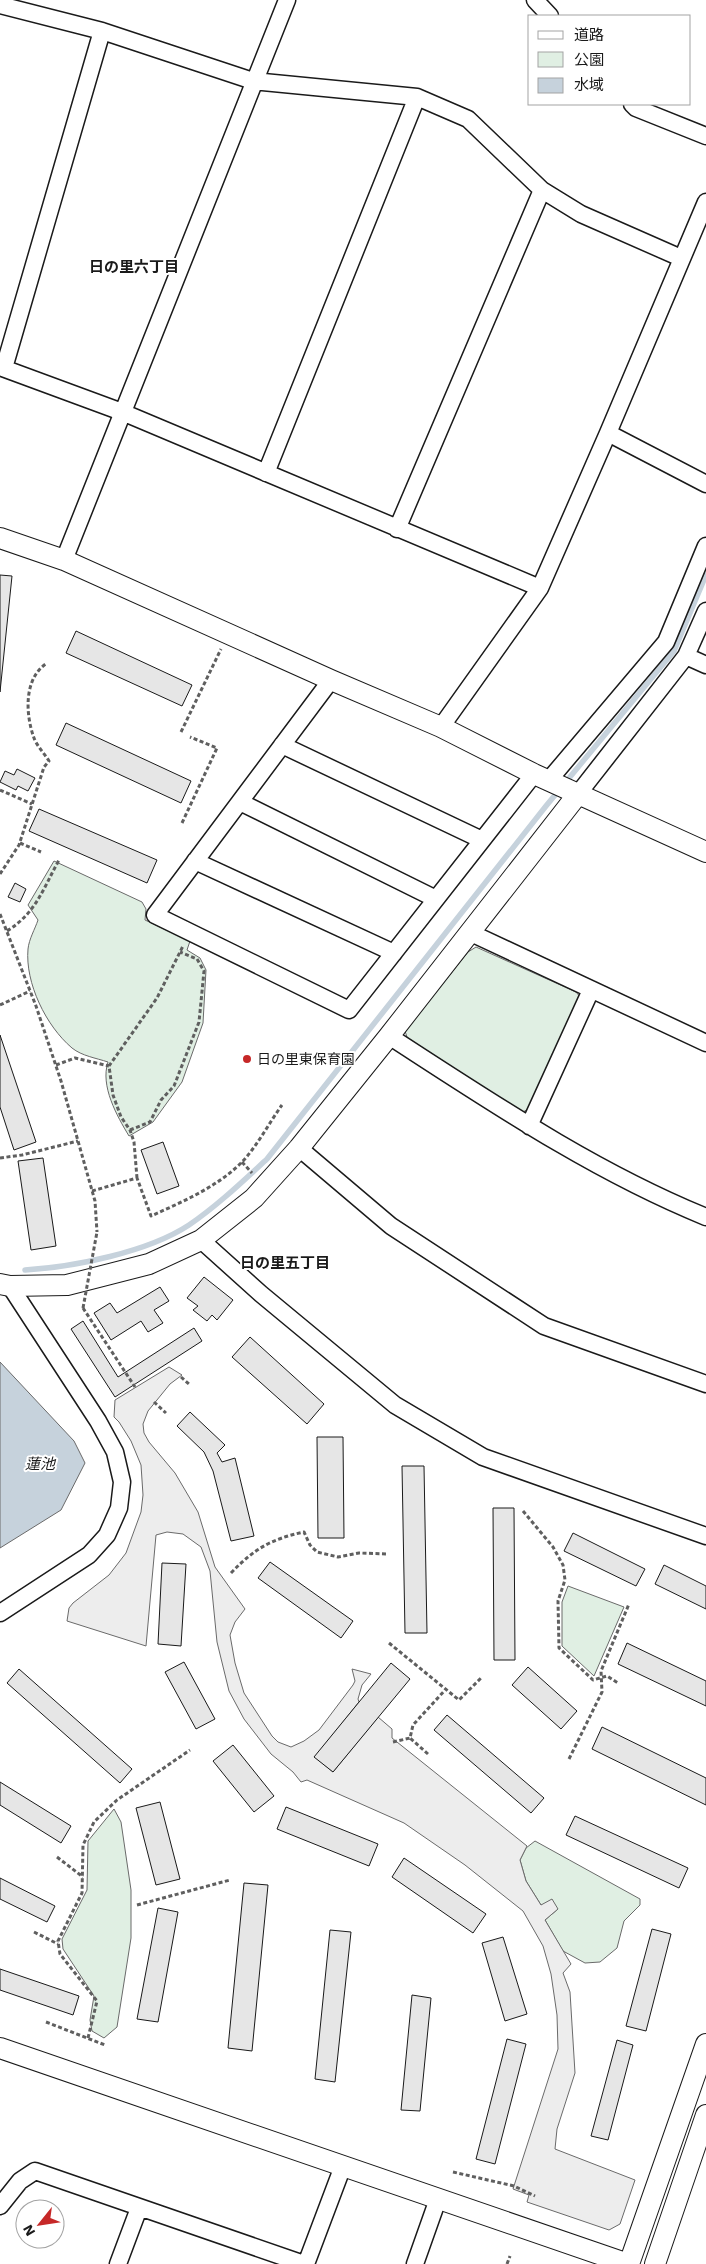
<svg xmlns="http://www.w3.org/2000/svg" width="706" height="2264" viewBox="0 0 706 2264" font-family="'Work Sans','Noto Sans JP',sans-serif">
  <rect width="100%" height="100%" fill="#fff"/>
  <path fill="#e0efe3" stroke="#6a6a6a" d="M54,861L142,902L146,909L145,920L190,941L187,950L200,958L206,970L203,1023L182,1082L153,1122L129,1136C117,1116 100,1086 108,1062C96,1058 82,1056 72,1048C46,1026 25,983 28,949C29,939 35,929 38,920L28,905Z
    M476,947L576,992L581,998L532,1107L523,1112L408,1040L405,1031L468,952Z
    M568,1586L624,1607L594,1676L562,1646V1602Z
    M114,1809L121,1822L131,1890V1938L117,2027L104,2038L92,2031L90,2020L94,1996L63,1949L62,1939L87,1890L88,1841Z
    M535,1841L640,1899V1905L624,1921L617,1948L600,1962L585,1963L563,1951L545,1920L558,1909L541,1905L526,1881L520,1860L526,1848Z"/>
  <path fill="#ededed" stroke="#6a6a6a" d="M169,1367L182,1375L170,1384L148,1411L143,1424L144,1433L149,1442L175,1473L198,1512L215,1567L245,1609L235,1622L230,1635L235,1663L244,1693L272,1736L278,1742L291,1747L304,1741L319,1730L353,1685L355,1681L352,1669L371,1674L362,1685L358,1699L359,1702L315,1757L333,1772L378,1717L392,1729V1738L527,1846L520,1860L526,1881L541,1905L552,1899L558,1909L545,1920L571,1964L563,1973L570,1992L575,2073L557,2129L555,2149L635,2180L620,2224L609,2230L527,2202L529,2195L513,2189L558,2049L557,2015L551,1974L543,1946L523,1911L465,1865L404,1823L307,1780L301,1782L293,1772L271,1754L244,1719L229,1691L217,1642L210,1571L201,1547L183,1534L167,1532L156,1535L146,1646L67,1621L69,1608L73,1603L109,1575L126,1553L141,1512L143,1495L141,1465L131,1441L119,1422L114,1417L115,1400Z"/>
  <path fill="#c6d2dc" stroke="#6a6a6a" d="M0,1362L74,1441L85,1463L61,1510L0,1548Z"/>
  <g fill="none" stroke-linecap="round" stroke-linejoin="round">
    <path stroke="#c6d2dc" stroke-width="5.5" d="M25,1270C74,1267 148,1252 189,1225C218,1205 242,1182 267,1159L546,806L674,651L706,575"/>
  </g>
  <path fill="#e6e6e6" stroke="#1a1a1a" d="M0,575L12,576L0,692Z
    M76,631L192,685L182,706L66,653Z
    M66,723L191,781L181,803L56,745Z
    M17,769L35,778L28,791L18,786L16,790L0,782L5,771L14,775Z
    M39,809L157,860L147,883L29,831Z
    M15,883L26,889L20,902L8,897Z
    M0,1035L36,1142L14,1150L0,1107Z
    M163,1142L179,1186L157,1194L141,1150Z
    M43,1158L56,1246L31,1250L18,1161Z
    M204,1277L233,1300L217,1320L212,1315L207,1321L193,1310L198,1306L187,1298Z
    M160,1287L169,1301L154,1310L163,1323L148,1332L141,1321L111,1340L94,1313L110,1303L117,1313Z
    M83,1321L118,1377L194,1328L202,1341L115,1397L71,1329Z
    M250,1337L324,1404L307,1424L232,1357Z
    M190,1412L225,1445L217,1453L222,1462L235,1458L254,1536L231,1541L213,1471L204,1452L177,1426Z
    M317,1437H343L344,1538H318Z
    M402,1466H424L427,1633H405Z
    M493,1508H514L515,1660H494Z
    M573,1533L645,1569L636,1586L564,1551Z
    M270,1562L353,1621L341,1638L258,1578Z
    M162,1563L186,1564L181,1646L158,1644Z
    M664,1565L706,1586V1609L655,1584Z
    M627,1643L706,1681V1706L618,1664Z
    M184,1662L215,1719L196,1729L165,1672Z
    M391,1663L410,1679L333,1772L314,1757Z
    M528,1667L577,1711L561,1729L512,1685Z
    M19,1669L132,1769L120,1783L7,1683Z
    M447,1715L544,1798L531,1813L434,1730Z
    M602,1727L706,1778V1805L592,1749Z
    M233,1745L274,1796L254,1812L213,1761Z
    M0,1782L71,1826L61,1843L0,1805Z
    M160,1802L180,1879L156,1885L136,1808Z
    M286,1807L378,1844L369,1866L277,1829Z
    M575,1816L688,1868L679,1888L566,1835Z
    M404,1858L486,1914L473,1933L392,1877Z
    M0,1878L55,1906L47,1922L0,1899Z
    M244,1883L268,1885L252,2051L228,2048Z
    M158,1908L178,1912L158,2022L137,2019Z
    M652,1929L671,1934L646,2031L626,2026Z
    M330,1930L351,1932L335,2082L315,2079Z
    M503,1937L527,2014L505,2021L482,1943Z
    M0,1969L79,1996L73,2015L0,1990Z
    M412,1995L431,1998L420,2111L401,2110Z
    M507,2039L526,2044L495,2164L476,2159Z
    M617,2040L633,2045L608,2140L591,2136Z"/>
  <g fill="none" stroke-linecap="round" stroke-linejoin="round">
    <defs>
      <path id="minor" d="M535,0L550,16
        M0,5L102,31L253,81L417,97L468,119L542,190L581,214L681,258
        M632,104L636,108L706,136
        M0,367L122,412L540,588
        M4,368L102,31
        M608,433L706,484
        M266,473L417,97
        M397,529L542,190
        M64,560L287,0
        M686,656L706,665
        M331,680L155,915L349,1010L534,774
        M441,727L540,588L608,433L706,202
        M282,745L482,840
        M549,780L666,642L706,546
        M578,794L686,656L706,611
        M240,802L436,899
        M195,861L394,953
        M471,933L706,1043
        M389,1036C491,1102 593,1171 706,1217
        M529,1126L591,990
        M299,1148L391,1226L544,1326L706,1384
        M201,1240L261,1294L395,1405L483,1457L706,1536
        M0,1613L89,1555L107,1535L119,1508L122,1482L115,1452L98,1421L10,1286
        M0,2206L20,2181L35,2171L304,2264
        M118,2264L139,2208
        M306,2264L343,2166
        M415,2264L438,2199"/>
      <path id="tertiary" d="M0,538L64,560L331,680L441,727L534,774L706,852
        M0,1284L10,1286L67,1285L149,1264L201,1240L254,1198L299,1148L389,1036L578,794
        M0,2048L628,2264
        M629,2264L706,2044
        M655,2264L706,2115"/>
    </defs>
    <use href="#minor" stroke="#1a1a1a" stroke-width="19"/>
    <use href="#tertiary" stroke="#1a1a1a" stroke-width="22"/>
    <path stroke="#5f5f5f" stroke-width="3" stroke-dasharray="4 2.5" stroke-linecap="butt" d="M181,732L221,649
      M0,790L32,804
      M182,823L217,748L190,737
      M20,843L41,852
      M0,874L19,845L44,767L49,761C44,753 37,746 34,738C25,713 24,678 47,663
      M0,914L36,1006L61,1081L95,1201L97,1232
      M7,931C36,913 43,889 59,860
      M0,1005L30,991
      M56,1065L75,1058L109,1066
      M130,1130L150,1122L161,1100L174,1086L199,1022L204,971L197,959L180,952
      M0,1158L22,1155L78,1141
      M242,1162L252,1173
      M137,1178L134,1142L130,1130L121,1117L113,1095L109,1066L157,998L183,946
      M92,1191L137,1178L151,1216C182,1202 217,1187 241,1163C256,1148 269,1123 282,1105
      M83,1308L135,1387
      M181,1377L190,1385
      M154,1402L166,1413
      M523,1511L553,1547L563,1565L565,1580L558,1601L559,1648L593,1680L607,1676L618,1683
      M231,1573C254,1549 271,1539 304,1532L310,1545L317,1552L338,1557L359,1553L387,1554
      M389,1643L459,1700L481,1678
      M393,1742L410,1738
      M428,1754L410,1738L413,1725L446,1689
      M569,1759L602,1692L601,1671L629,1604
      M57,1857L83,1877
      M137,1905L230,1880
      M34,1932L58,1944
      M46,2022L105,2045
      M88,2038L97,2001L60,1954L58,1941L82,1893L83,1845L94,1822L117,1800L190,1750
      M453,2172L514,2186L535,2196
      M507,2264L510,2256"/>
    <use href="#minor" stroke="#fff" stroke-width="16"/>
    <use href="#tertiary" stroke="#fff" stroke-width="20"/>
    <path stroke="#5f5f5f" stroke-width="3" stroke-dasharray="4 2.5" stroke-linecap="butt" d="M83,1308L97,1232"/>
  </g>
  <circle fill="#c62828" stroke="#fff" stroke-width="2" cx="247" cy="1059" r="5"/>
  <g text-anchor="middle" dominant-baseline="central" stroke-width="4" stroke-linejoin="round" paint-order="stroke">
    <g font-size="14" fill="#1a1a1a" stroke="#fff" text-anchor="start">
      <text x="257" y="1059">日の里東保育園</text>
    </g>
    <g font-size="15" font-weight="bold" fill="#1a1a1a" stroke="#fff">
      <text x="134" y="267">日の里六丁目</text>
      <text x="285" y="1263">日の里五丁目</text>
    </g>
    <g font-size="15" font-style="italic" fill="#1a1a1a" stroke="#fff">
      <text x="40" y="1464">蓮池</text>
    </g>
  </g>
  <rect x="528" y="15" width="162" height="90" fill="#ffffff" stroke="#a3a3a3"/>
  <rect x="538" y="31" width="25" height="8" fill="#ffffff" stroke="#a3a3a3"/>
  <text x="574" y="40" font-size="15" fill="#1a1a1a">道路</text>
  <rect x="538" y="52" width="25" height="15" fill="#e0efe3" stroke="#a3a3a3"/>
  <text x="574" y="65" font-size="15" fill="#1a1a1a">公園</text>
  <rect x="538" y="78" width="25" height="15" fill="#c6d2dc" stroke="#a3a3a3"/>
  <text x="574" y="90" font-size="15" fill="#1a1a1a">水域</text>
  <g transform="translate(40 2224) rotate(240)"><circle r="24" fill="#ffffff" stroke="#a3a3a3"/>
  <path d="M0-4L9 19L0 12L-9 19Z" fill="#c62828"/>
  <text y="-8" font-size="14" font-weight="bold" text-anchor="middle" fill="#1a1a1a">N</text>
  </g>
</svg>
